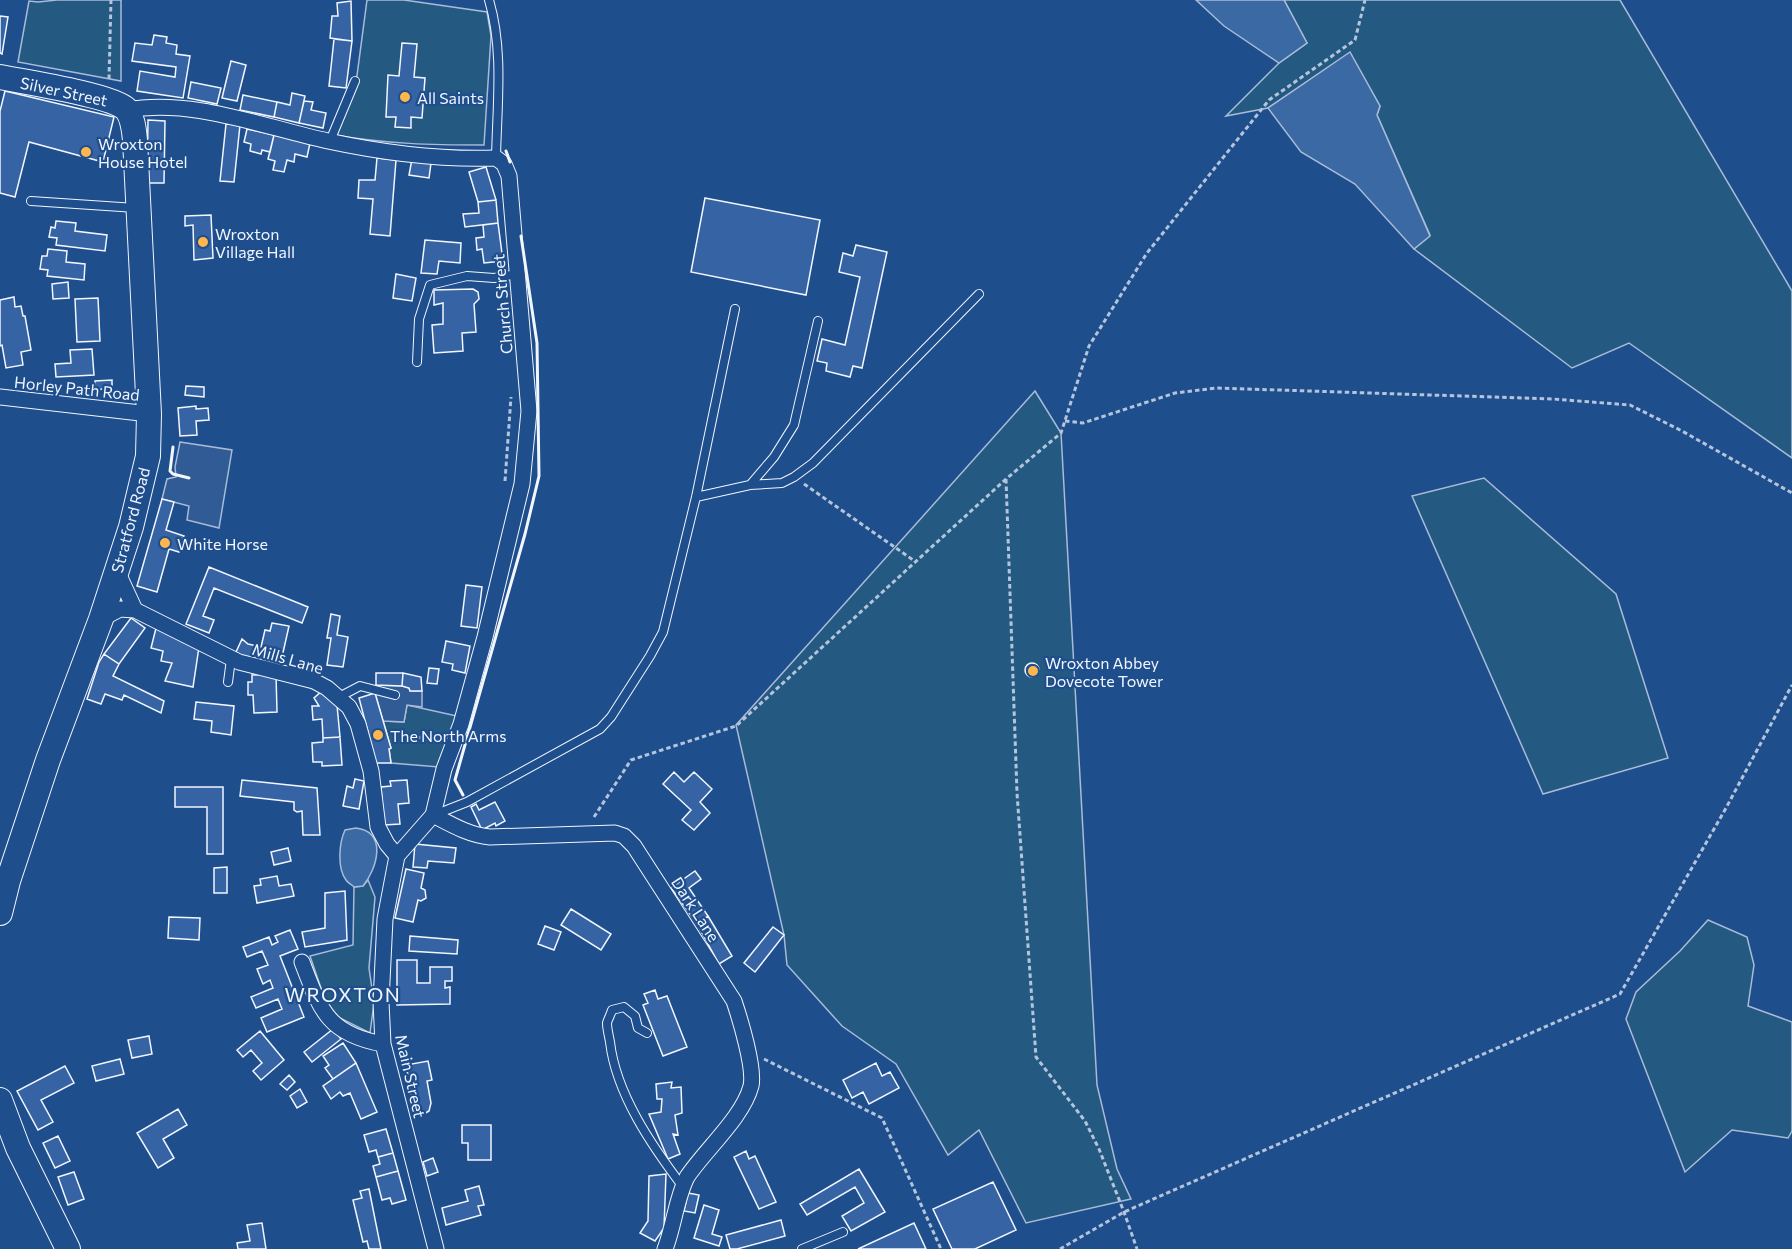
<svg xmlns="http://www.w3.org/2000/svg" width="1792" height="1249" viewBox="0 0 1792 1249" font-family="Commissioner,sans-serif">
  <rect width="100%" height="100%" fill="#1f4e8c"/>
  <path fill="#245a82" stroke="#a8bbd7" stroke-width="1.5" d="M57,0H121V81L18,62L29,1L38,2Z
    M367,0H404L487,12L491,36L484,145C432,145 386,144 335,135L356,83Z
    M1284,0H1620L1792,291V458L1629,343L1572,368L1414,249L1430,235L1377,115L1380,106L1350,53L1268,108L1226,116L1279,63L1307,43Z
    M1035,391L1061,433L1097,1085L1117,1169L1131,1199L1026,1223L979,1130L948,1155L896,1064L842,1026L787,965L784,935L736,725Z
    M1484,478L1616,594L1668,758L1543,794L1412,496Z
    M407,705L457,716L439,767L391,763L389,749L391,748L383,721L404,722Z
    M368,880L375,897L369,968L374,1003L370,1033L334,1015L322,991L310,956L353,945L354,887L363,886Z
    M1708,920L1747,937L1754,965L1748,1006L1792,1022V1131L1788,1138L1732,1130L1685,1172L1626,1019L1636,992L1680,951Z"/>
  <path fill="#305b95" stroke="#a8bbd7" stroke-width="1.5" d="M180,442L232,450L219,528L187,520L189,506L162,499L167,479L176,477L175,467Z
    M376,685L402,686L409,688L410,691H422V707L407,705L404,722L383,721L375,693Z"/>
  <path fill="#3b69a3" stroke="#a8bbd7" stroke-width="1.5" d="M1196,0H1284L1307,43L1279,63L1224,26Z
    M1350,52L1380,106L1377,115L1430,236L1414,249L1355,184L1301,152L1268,108Z
    M356,828C388,832 377,869 363,886L354,887C352,885 348,883 346,880C337,868 339,843 345,830Z"/>
  <path fill="#3563a3" stroke="#f2f6ff" stroke-width="1.5" d="M351,1L352,41L330,38L332,16H338L337,3Z
    M0,16L8,17L2,54L0,53Z
    M154,35L167,37L166,43L177,45L176,54L190,56L183,98L137,91L140,71L175,77L176,67L132,61L135,43L152,45Z
    M334,39L352,41L346,88L329,86Z
    M402,43L417,44L414,77L425,78L422,118L411,117V128L395,127L396,117H386L388,75L399,76Z
    M231,61L246,65L237,101L222,98Z
    M191,82L221,88L217,104L188,98Z
    M5,91L114,117L103,162L29,142L15,197L0,193V111Z
    M292,93L305,96L299,123L274,117L277,102L290,105Z
    M243,95L277,102L274,117L240,110Z
    M304,101L313,102L311,110L326,113L323,128L299,123Z
    M148,120L165,121L164,183H147Z
    M226,124L240,125L234,182L220,181Z
    M247,129L274,135L270,152L262,150L261,154L250,151L251,144L244,142Z
    M274,135L310,143L307,157L295,154L294,162L287,160L284,172L273,170L275,161L268,159Z
    M377,158L396,160L390,236L370,234L373,199L358,198L359,180H375Z
    M412,159L431,163L429,178L409,175Z
    M486,167L496,200L478,202L469,172Z
    M705,198L820,220L806,295L691,272Z
    M496,200L498,223L465,227L463,214L479,213L478,202Z
    M211,215L213,258L194,260L193,225L185,226V216Z
    M56,221L76,223L75,231L107,235L105,251L56,245L57,238L49,237L51,227L55,228Z
    M498,223L503,261L484,263L482,249L477,250L476,238L484,237L483,225Z
    M425,240L461,243L460,263L439,261L437,274L421,273Z
    M856,245L887,252L862,368L853,366L850,377L826,371L827,363L817,361L822,339L845,345L860,277L839,272L843,253L853,256Z
    M48,249L67,251L66,262L85,264L84,280L47,276L48,270L40,269L42,256H47Z
    M396,274L416,278L412,301L393,298Z
    M68,282L69,298L53,299L52,284Z
    M473,289L478,292L479,299L474,304L476,332L462,333L463,351L434,353L432,325L443,324V303L434,305V290Z
    M14,297L15,307L21,306L23,316H25L31,350L21,352L23,365L6,368L2,345L0,346V300Z
    M98,298L100,341L77,342L75,299Z
    M92,349L94,375L56,377L55,364L71,363L70,350Z
    M112,380V388L95,390V381Z
    M186,386L204,387V397L185,395Z
    M196,406V409L208,408L209,420L196,421L197,435L180,436L178,408Z
    M162,499L174,502L166,530L184,536L179,552L169,549L157,592L137,586Z
    M209,567L308,607L302,623L214,588L203,616L214,620L209,633L186,624Z
    M466,585L482,587L477,628L461,626Z
    M331,614L340,616L337,635L348,637L343,667L327,665L331,638H327Z
    M131,618L145,628L119,664L104,654Z
    M272,623L289,626L280,666L243,658L236,652L242,639L248,644L261,647L265,630L270,631Z
    M156,628L199,647L193,687L165,681L172,663L161,661L163,651L151,648Z
    M446,641L470,646L465,673L452,670L453,664L442,662Z
    M104,654L119,664L113,676L164,701L161,713L124,695L122,700L105,694L101,704L87,699L99,662Z
    M1025 670a7 7 0 1 1 14 0a7 7 0 1 1-14 0Z
    M429,668L439,669L437,684L427,683Z
    M376,673H403L402,686L376,685Z
    M403,673L421,677L422,691H410L409,688L402,686Z
    M276,674L277,712L254,713L253,695H248V682H252V675Z
    M323,690L337,705L340,737L323,738L322,719L313,720L312,706H319L314,698Z
    M375,693L391,748L389,749L391,763H376L359,698Z
    M196,702L234,706L231,735L211,732L212,721L194,719Z
    M340,737L342,765L322,766V762H313L312,743L323,742V738Z
    M674,772L684,782L694,772L712,789L700,802L710,813L694,830L682,820L691,810L663,784Z
    M355,779L364,781L359,809L343,806L347,786L353,788Z
    M242,780L317,788L320,835H303L302,811L297,812L294,810V802L240,796Z
    M407,780L409,803L398,804L400,824L384,825L381,787L391,786L390,781Z
    M175,787H223V854H207V807H175Z
    M495,802L505,821L496,826L495,823L482,830L471,807L476,804L479,810Z
    M415,844L456,848L454,863L428,861L427,868L413,867Z
    M288,848L291,861L274,865L271,852Z
    M227,867V893H214V868Z
    M406,869L424,873L421,888L425,890L426,898L421,901L418,900L413,922L395,918Z
    M695,871L701,879L689,888L708,916L697,924L671,888Z
    M277,876L279,886L291,884L294,896L257,903L254,886L261,885L260,879Z
    M345,891L347,940L305,947L302,932L325,928V893Z
    M571,909L611,934L601,950L561,925Z
    M708,916L732,956L719,964L697,924Z
    M169,917L200,918L199,940L168,938Z
    M545,926L561,932L554,950L538,944Z
    M773,927L784,935L755,972L744,963Z
    M290,930L298,949L280,956L304,1017L267,1032L261,1018L282,1009L278,999L256,1008L251,997L273,988L270,980L263,984L257,969L268,965L262,951L247,957L243,947L269,937L272,945L278,942L275,936Z
    M410,936L458,940L457,954L409,951Z
    M397,960H417V983H430V967H452V981H445V988L450,987V1004L397,1005Z
    M655,990L658,999L667,996L687,1047L663,1056L643,1005L648,1003L644,994Z
    M333,1029L341,1039L312,1062L304,1052Z
    M260,1031L284,1060L261,1080L253,1071L262,1063L251,1050L243,1057L237,1050Z
    M149,1036L152,1054L132,1058L128,1040Z
    M343,1043L356,1063L333,1079L325,1068L329,1065L323,1056Z
    M120,1059L124,1074L96,1081L92,1066Z
    M428,1061L432,1080L427,1081L431,1103L429,1111L424,1114L415,1116L406,1065Z
    M356,1063L377,1112L361,1119L350,1093L343,1096L340,1092L331,1099L323,1086Z
    M876,1063L882,1076L890,1072L899,1088L869,1104L863,1092L852,1098L843,1080Z
    M65,1066L74,1083L41,1100L53,1122L38,1130L17,1091Z
    M289,1075L295,1082L287,1090L280,1084Z
    M672,1082L671,1088L681,1087L682,1113L675,1115L678,1135L673,1134L680,1154L668,1159L649,1114L661,1112L662,1099H657L656,1084Z
    M300,1089L307,1102L297,1108L290,1096Z
    M178,1109L187,1125L163,1139L174,1158L158,1168L137,1133Z
    M462,1125H491V1160H468V1143H462Z
    M386,1129L393,1153L378,1157L376,1150L369,1152L364,1135Z
    M58,1136L70,1161L55,1168L43,1143Z
    M746,1151L749,1159L755,1156L776,1202L759,1209L734,1157Z
    M393,1153L398,1171L376,1177L373,1166L380,1164L378,1157Z
    M433,1158L438,1172L427,1176L423,1162Z
    M859,1169L885,1212L851,1231L842,1216L864,1203L855,1187L807,1215L800,1204Z
    M398,1171L406,1200L392,1204L390,1198L382,1200L376,1177Z
    M74,1172L84,1199L68,1205L58,1177Z
    M666,1174L664,1228L655,1241L640,1233L648,1221L649,1176Z
    M993,1182L1016,1230L975,1249H952L933,1209Z
    M479,1186L484,1205L478,1206L481,1215L446,1225L442,1208L468,1201L465,1190Z
    M369,1189L381,1249H369L367,1241L363,1242L353,1200L362,1198L360,1191Z
    M688,1193L699,1195L695,1213L684,1211Z
    M704,1205L719,1210L712,1234L722,1237L719,1246L694,1238Z
    M781,1220L785,1236L737,1249H730L726,1235Z
    M262,1223L266,1249H238L237,1243L250,1241L247,1225Z
    M914,1223L926,1249H858Z"/>
  <g fill="none" stroke-linecap="round" stroke-linejoin="round">
    <defs>
      <path id="lane" d="M489,0C504,50 497,106 496,158
        M330,141L355,81
        M31,201L136,208
        M417,362L419,319L430,285L467,276L494,278L517,274
        M750,485L774,457L794,425L818,321
        M696,497L750,485L782,483L794,477L813,463L979,294
        M228,682L231,659
        M339,697L360,686L395,695
        M434,815L467,802L600,729L611,717L650,656L663,632L696,497L735,309
        M647,1033L638,1028L635,1016L624,1007L612,1010C611,1014 608,1019 607,1023C607,1029 609,1036 610,1042C616,1094 652,1146 683,1187
        M802,1249L843,1232"/>
      <path id="street" d="M126,110C193,98 263,127 328,141C384,153 439,160 496,158L504,164L509,176L529,411L522,484L485,637L461,724L444,769L433,815L397,856L385,919L381,1002L383,1044L436,1249
        M0,397L149,414
        M117,571L135,610
        M101,619L120,609L135,610L239,662L314,681L327,688L349,707L358,724L371,771L378,827L387,844L397,856
        M433,815C452,825 469,835 490,837L615,833L624,836L634,846L734,1001C740,1019 755,1068 751,1086C743,1117 705,1150 687,1177C676,1199 674,1226 665,1249
        M302,962C320,1009 327,1034 383,1044"/>
      <path id="primary" d="M0,77C25,82 111,95 126,109C133,117 134,130 135,140L149,414L148,456L131,527L101,619L48,760L8,881L0,913
        M0,1100L18,1148L68,1249"/>
    </defs>
    <use href="#lane" stroke="#f2f6ff" stroke-width="10"/>
    <use href="#street" stroke="#f2f6ff" stroke-width="17"/>
    <use href="#primary" stroke="#f2f6ff" stroke-width="26"/>
    <path stroke="#b3c4dc" stroke-width="3" stroke-dasharray="4.5 3" stroke-linecap="butt" d="M109,79L111,0
      M1065,421L1083,423L1175,393L1217,388L1553,399L1630,405L1682,431L1792,493
      M1006,479L1017,793L1036,1057L1085,1121L1099,1149L1124,1212L1137,1249
      M505,481L511,397
      M804,484L916,562
      M397,732L439,742
      M594,817L631,760L736,726L1006,479L1061,433L1089,346L1147,253L1269,100L1355,40L1365,0
      M764,1059L882,1118L941,1249
      M1060,1249L1124,1212L1620,994L1726,808L1792,685"/>
    <use href="#lane" stroke="#1f4e8c" stroke-width="8"/>
    <use href="#street" stroke="#1f4e8c" stroke-width="15"/>
    <use href="#primary" stroke="#1f4e8c" stroke-width="24"/>
    <path stroke="#f2f6ff" stroke-width="3" d="M506,151L510,162
      M173,447L170,471L173,474L189,478
      M463,795L455,780L525,534L539,476L537,343L521,236"/>
  </g>
  <g fill="#ffb74d" stroke="#1f4e8c" stroke-width="2">
    <circle cx="405" cy="97" r="6"/>
    <circle cx="86" cy="152" r="6"/>
    <circle cx="203" cy="242" r="6"/>
    <circle cx="165" cy="543" r="6"/>
    <circle cx="1033" cy="671" r="6"/>
    <circle cx="378" cy="735" r="6"/>
  </g>
  <g text-anchor="middle" dominant-baseline="central" stroke-width="4.5" stroke-linejoin="round" paint-order="stroke">
    <g font-size="16" fill="#f2f6ff" stroke="#1f4e8c">
      <text transform="translate(64 91) rotate(12)">Silver Street</text>
      <text transform="translate(502 304) rotate(-95)">Church Street</text>
      <text transform="translate(77 388) rotate(6)">Horley Path Road</text>
      <text transform="translate(130 520) rotate(-75)">Stratford Road</text>
      <text transform="translate(288 658) rotate(16)">Mills Lane</text>
      <text transform="translate(696 909) rotate(57)">Dark Lane</text>
      <text transform="translate(411 1076) rotate(77)">Main Street</text>
    </g>
    <g font-size="16" fill="#f2f6ff" stroke="#1f4e8c" text-anchor="start">
      <text x="417" y="97">All Saints</text>
      <text x="98" y="143">Wroxton<tspan x="98" dy="18">House Hotel</tspan></text>
      <text x="215" y="233">Wroxton<tspan x="215" dy="18">Village Hall</tspan></text>
      <text x="177" y="543">White Horse</text>
      <text x="1045" y="662">Wroxton Abbey<tspan x="1045" dy="18">Dovecote Tower</tspan></text>
      <text x="390" y="735">The North Arms</text>
    </g>
    <g font-size="20" letter-spacing="1.5" fill="#f2f6ff" stroke="#1f4e8c">
      <text x="343" y="994">WROXTON</text>
    </g>
  </g>
</svg>
